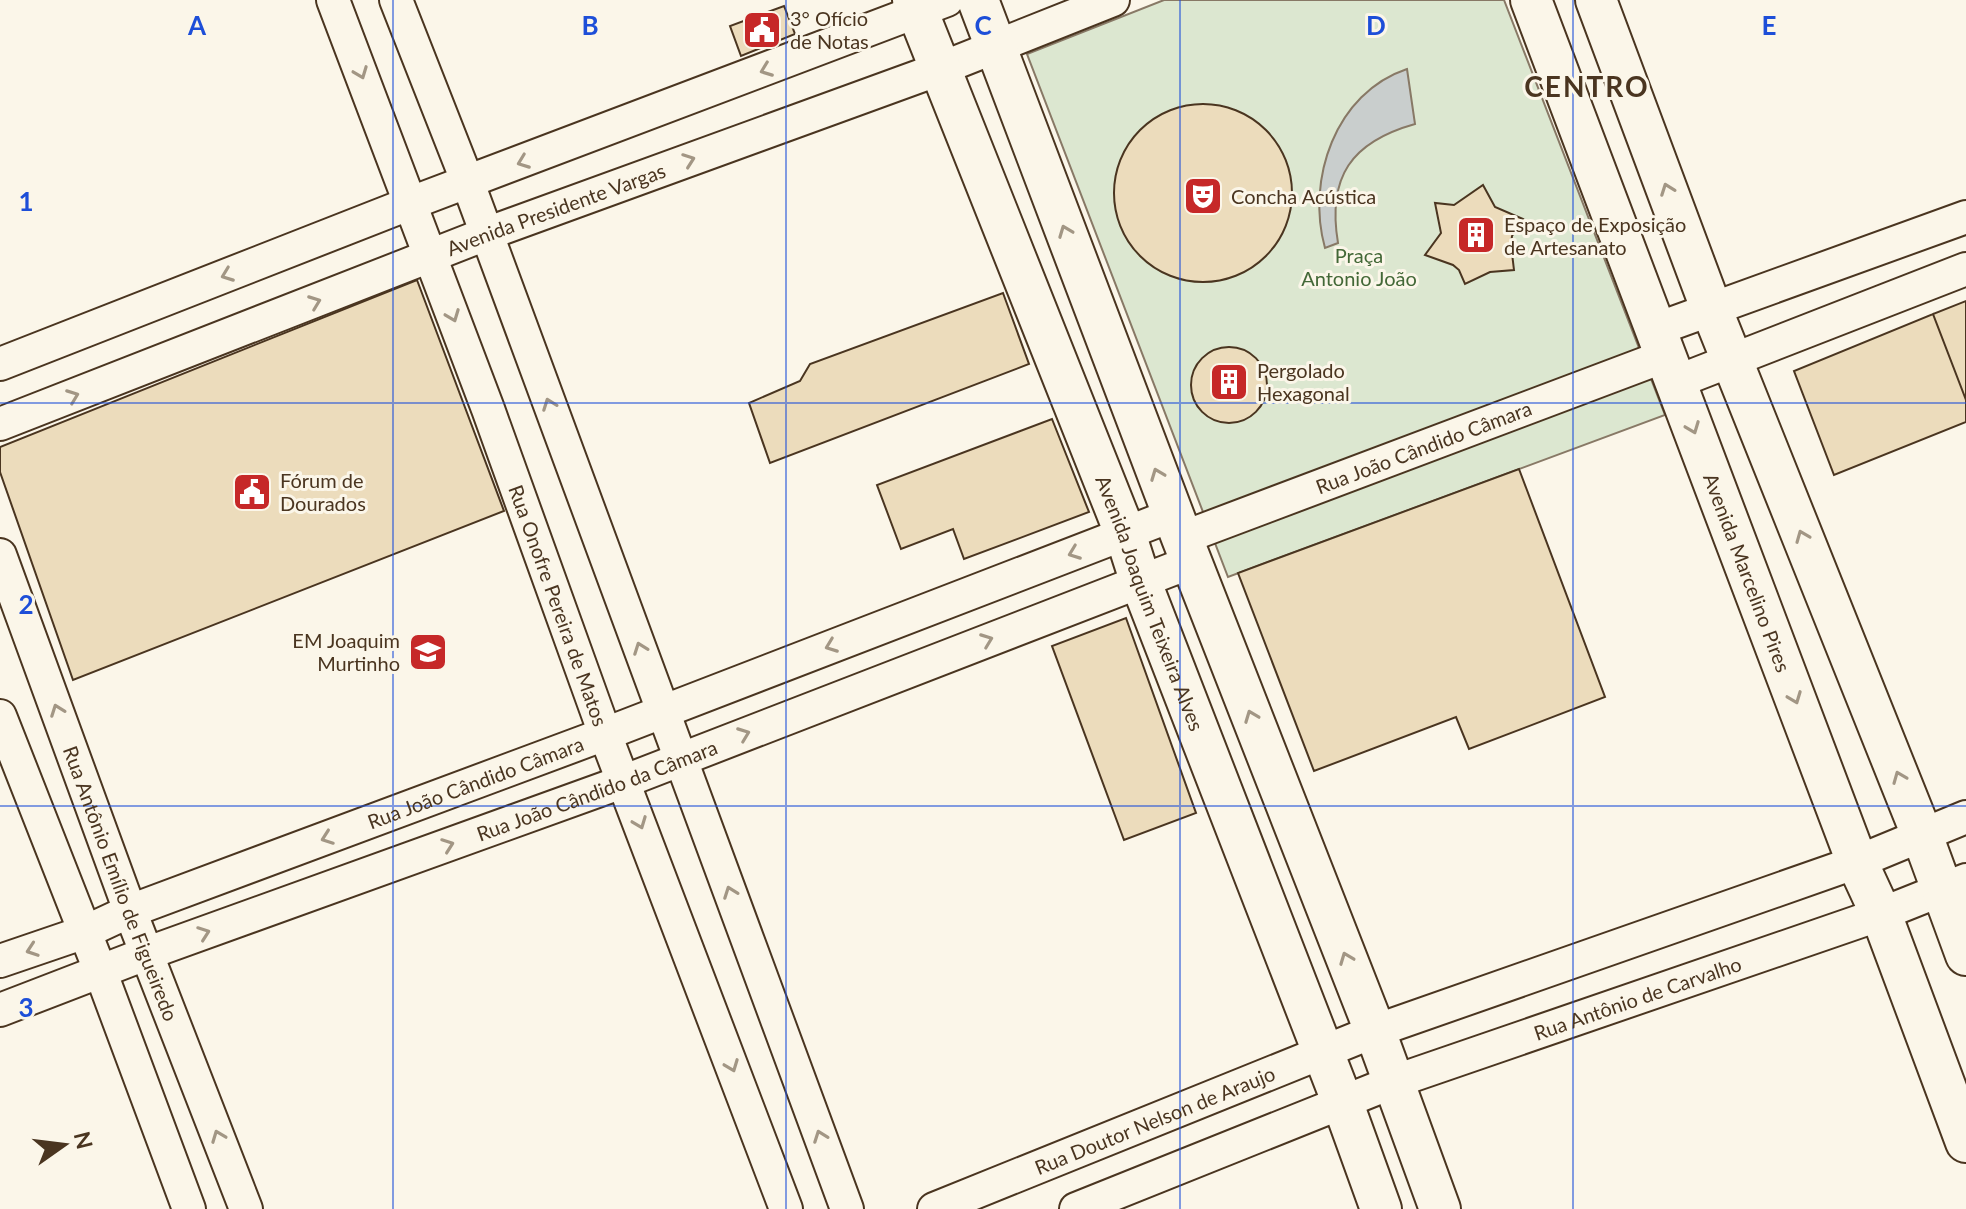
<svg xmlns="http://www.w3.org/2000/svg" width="1966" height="1209" viewBox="0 0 1966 1209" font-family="Lato,sans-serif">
  <rect width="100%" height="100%" fill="#fbf6e9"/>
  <path fill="#dce7d0" stroke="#887966" stroke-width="2" d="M1164,0H1504L1665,415L1228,577L1027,54Z"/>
  <path fill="#c9cecd" stroke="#887966" stroke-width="2" d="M1407,69L1415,124C1351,142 1327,177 1338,243L1325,248C1306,180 1335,93 1407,69Z"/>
  <path fill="#ecdcbc" stroke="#4a3520" stroke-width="2" d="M784,6L795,34L741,56L730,26Z
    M1114 193a89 89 0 1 1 178 0a89 89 0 1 1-178 0Z
    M1483,185L1495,207L1523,219L1512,236L1511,245L1514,270L1490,272L1465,284L1459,270L1453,265L1425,255L1441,233L1435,203L1454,205Z
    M417,280L504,511L73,680L0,472V447Z
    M1003,293L1029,364L770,463L749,403L800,381L810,364Z
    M1966,301V400L1933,314Z
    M1933,314L1966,400V422L1834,475L1794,371Z
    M1191 385a38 38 0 1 1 76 0a38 38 0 1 1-76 0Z
    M1052,419L1089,512L964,559L953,529L901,549L877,485Z
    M1519,469L1605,697L1469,749L1456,717L1314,771L1238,573Z
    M1126,618L1196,813L1124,840L1052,646Z"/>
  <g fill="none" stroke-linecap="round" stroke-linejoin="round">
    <defs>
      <g id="minor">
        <path id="s1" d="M333,0L488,409L605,734L786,1209"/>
        <path d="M396,0L468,183L847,1209"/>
        <path d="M1654,330L1966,217"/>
        <path d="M0,364L411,203L947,0"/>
        <path d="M1676,382L1966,269"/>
        <path id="s2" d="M0,424L486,234L942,68L1113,0"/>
        <path id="s3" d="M1182,538L1665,356"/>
        <path id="s4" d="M0,555L130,911L246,1209"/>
        <path d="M0,716L101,973L189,1209"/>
        <path id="s5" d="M0,961L85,932L130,911L605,734L1173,515"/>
        <path id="s6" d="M0,1010L148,953L625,781L1191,562"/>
        <path id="s7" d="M934,1209L1375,1031L1857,862L1966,817"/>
        <path id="s8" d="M1076,1209L1393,1082L1881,914L1966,880"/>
      </g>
      <g id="major">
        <path id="s9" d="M913,0L1125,533L1140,580L1342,1101L1381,1209"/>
        <path d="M978,0L1182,538L1375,1031L1440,1209"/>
        <path id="s10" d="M1531,0L1857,862L1881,914L1966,1142"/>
        <path d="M1596,0L1711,308L1922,835L1966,955"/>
      </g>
    </defs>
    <use href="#minor" stroke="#4a3520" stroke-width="36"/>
    <use href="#major" stroke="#4a3520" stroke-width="44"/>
    <use href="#minor" stroke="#fbf6e9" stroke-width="32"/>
    <use href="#major" stroke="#fbf6e9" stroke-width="40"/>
  </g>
  <defs><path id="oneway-chevron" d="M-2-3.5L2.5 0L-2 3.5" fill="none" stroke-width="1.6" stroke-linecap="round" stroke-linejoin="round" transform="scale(2)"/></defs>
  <g stroke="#a29684">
    <use href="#oneway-chevron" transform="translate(766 70) rotate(159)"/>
    <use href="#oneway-chevron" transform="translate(361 73) rotate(69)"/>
    <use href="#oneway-chevron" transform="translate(689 160) rotate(-20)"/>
    <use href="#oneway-chevron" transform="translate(523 162) rotate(159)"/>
    <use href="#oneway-chevron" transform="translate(1667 189) rotate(-110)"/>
    <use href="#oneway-chevron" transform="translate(1065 231) rotate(-111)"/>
    <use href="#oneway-chevron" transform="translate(227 275) rotate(159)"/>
    <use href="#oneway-chevron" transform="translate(315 302) rotate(-21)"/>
    <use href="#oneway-chevron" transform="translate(453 316) rotate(69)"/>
    <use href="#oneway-chevron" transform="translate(73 396) rotate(-21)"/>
    <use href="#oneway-chevron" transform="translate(549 404) rotate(-110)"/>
    <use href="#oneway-chevron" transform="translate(1693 428) rotate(69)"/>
    <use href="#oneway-chevron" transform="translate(1157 474) rotate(-111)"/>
    <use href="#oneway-chevron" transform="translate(1802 536) rotate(-112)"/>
    <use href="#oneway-chevron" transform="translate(1074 553) rotate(159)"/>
    <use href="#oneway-chevron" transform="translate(987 640) rotate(-21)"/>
    <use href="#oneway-chevron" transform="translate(831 646) rotate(159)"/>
    <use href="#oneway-chevron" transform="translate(640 648) rotate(-110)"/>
    <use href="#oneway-chevron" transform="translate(1795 698) rotate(69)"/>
    <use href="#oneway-chevron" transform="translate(57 710) rotate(-110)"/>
    <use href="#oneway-chevron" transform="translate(1251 716) rotate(-111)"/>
    <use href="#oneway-chevron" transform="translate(744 734) rotate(-21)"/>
    <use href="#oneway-chevron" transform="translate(1899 777) rotate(-112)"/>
    <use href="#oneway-chevron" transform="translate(640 823) rotate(69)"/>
    <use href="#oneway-chevron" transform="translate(327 838) rotate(160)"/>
    <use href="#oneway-chevron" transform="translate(448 845) rotate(-20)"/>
    <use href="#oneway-chevron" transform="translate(730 892) rotate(-110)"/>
    <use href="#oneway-chevron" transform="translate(204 933) rotate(-20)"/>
    <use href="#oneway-chevron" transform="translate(32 950) rotate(161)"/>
    <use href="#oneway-chevron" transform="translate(1346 958) rotate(-111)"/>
    <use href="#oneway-chevron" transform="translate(732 1066) rotate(69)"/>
    <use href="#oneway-chevron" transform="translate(218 1136) rotate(-111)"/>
    <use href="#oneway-chevron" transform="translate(820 1136) rotate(-110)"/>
  </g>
  <path fill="none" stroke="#1d4ed8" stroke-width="2" stroke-opacity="0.55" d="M393,0V1209M786,0V1209M1180,0V1209M1573,0V1209M0,403H1966M0,806H1966"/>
  <defs>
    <symbol id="civic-square" viewBox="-11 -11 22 22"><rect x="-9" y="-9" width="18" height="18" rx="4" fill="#c62828" stroke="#fbf6e9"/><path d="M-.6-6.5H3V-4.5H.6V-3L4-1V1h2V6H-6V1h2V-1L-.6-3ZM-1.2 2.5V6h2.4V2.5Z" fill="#fff"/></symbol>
    <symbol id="theatre-square" viewBox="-11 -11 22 22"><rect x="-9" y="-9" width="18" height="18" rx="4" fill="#c62828" stroke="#fbf6e9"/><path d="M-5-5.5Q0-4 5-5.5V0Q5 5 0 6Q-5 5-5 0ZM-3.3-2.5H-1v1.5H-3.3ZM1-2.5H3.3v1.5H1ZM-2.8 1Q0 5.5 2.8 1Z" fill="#fff"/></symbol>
    <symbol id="building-square" viewBox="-11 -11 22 22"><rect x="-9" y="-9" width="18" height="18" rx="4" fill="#c62828" stroke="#fbf6e9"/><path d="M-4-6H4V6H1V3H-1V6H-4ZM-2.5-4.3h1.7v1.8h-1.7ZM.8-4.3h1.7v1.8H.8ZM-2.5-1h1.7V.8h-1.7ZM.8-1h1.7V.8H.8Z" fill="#fff"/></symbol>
    <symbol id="school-square" viewBox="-11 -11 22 22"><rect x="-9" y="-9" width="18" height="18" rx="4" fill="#c62828" stroke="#fbf6e9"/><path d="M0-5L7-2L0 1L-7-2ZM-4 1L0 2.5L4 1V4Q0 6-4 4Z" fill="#fff"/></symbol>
  </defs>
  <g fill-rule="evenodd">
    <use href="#civic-square" x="740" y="8" width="44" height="44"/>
    <use href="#theatre-square" x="1181" y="174" width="44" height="44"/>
    <use href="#building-square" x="1454" y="213" width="44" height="44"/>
    <use href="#building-square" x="1207" y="360" width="44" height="44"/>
    <use href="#civic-square" x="230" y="470" width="44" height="44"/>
    <use href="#school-square" x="406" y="630" width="44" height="44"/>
  </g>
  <g text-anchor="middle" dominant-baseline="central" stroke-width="6" stroke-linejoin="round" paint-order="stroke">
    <g font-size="20" fill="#4a3520" stroke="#fbf6e9" text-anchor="start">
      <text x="790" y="18">3° Ofício<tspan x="790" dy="23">de Notas</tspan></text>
      <text x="1231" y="196">Concha Acústica</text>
      <text x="1504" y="224">Espaço de Exposição<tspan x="1504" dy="23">de Artesanato</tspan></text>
      <text x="1257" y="370">Pergolado<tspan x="1257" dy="23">Hexagonal</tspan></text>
      <text x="280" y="480">Fórum de<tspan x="280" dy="23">Dourados</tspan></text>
      <text x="400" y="640" text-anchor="end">EM Joaquim<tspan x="400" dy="23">Murtinho</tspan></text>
    </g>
    <g font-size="20" fill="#4a3520" stroke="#fbf6e9">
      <text stroke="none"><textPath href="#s2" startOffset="596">Avenida Presidente Vargas</textPath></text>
      <text stroke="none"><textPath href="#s3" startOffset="258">Rua João Cândido Câmara</textPath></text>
      <text stroke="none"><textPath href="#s10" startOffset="612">Avenida Marcelino Pires</textPath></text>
      <text stroke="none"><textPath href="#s9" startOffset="648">Avenida Joaquim Teixeira Alves</textPath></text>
      <text stroke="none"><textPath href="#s1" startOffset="646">Rua Onofre Pereira de Matos</textPath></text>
      <text stroke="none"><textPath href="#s5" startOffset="508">Rua João Cândido Câmara</textPath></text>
      <text stroke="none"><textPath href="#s6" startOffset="636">Rua João Cândido da Câmara</textPath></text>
      <text stroke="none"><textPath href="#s4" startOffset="350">Rua Antônio Emílio de Figueiredo</textPath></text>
      <text stroke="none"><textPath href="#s8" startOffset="600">Rua Antônio de Carvalho</textPath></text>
      <text stroke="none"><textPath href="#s7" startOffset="238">Rua Doutor Nelson de Araujo</textPath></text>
    </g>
    <g font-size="20" fill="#436837" stroke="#fbf6e9">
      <text x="1359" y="255">Praça<tspan x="1359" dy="23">Antonio João</tspan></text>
    </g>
    <g font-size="28" font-weight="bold" letter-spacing="2" fill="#4a3520" stroke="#fbf6e9">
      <text x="1587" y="86">CENTRO</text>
    </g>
  </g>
  <g font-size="26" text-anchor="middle" font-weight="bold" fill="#1d4ed8" stroke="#fbf6e9" stroke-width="6" stroke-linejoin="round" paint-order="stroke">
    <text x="197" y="35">A</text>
    <text x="590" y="35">B</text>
    <text x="983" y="35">C</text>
    <text x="1376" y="35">D</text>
    <text x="1769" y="35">E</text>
    <text x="26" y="211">1</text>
    <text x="26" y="614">2</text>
    <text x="26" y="1017">3</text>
  </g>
  <g transform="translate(64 1145) rotate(76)" stroke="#fbf6e9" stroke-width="6" paint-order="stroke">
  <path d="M0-6L14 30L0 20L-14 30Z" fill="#4a3520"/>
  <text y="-12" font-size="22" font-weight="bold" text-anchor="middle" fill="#4a3520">N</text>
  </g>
</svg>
